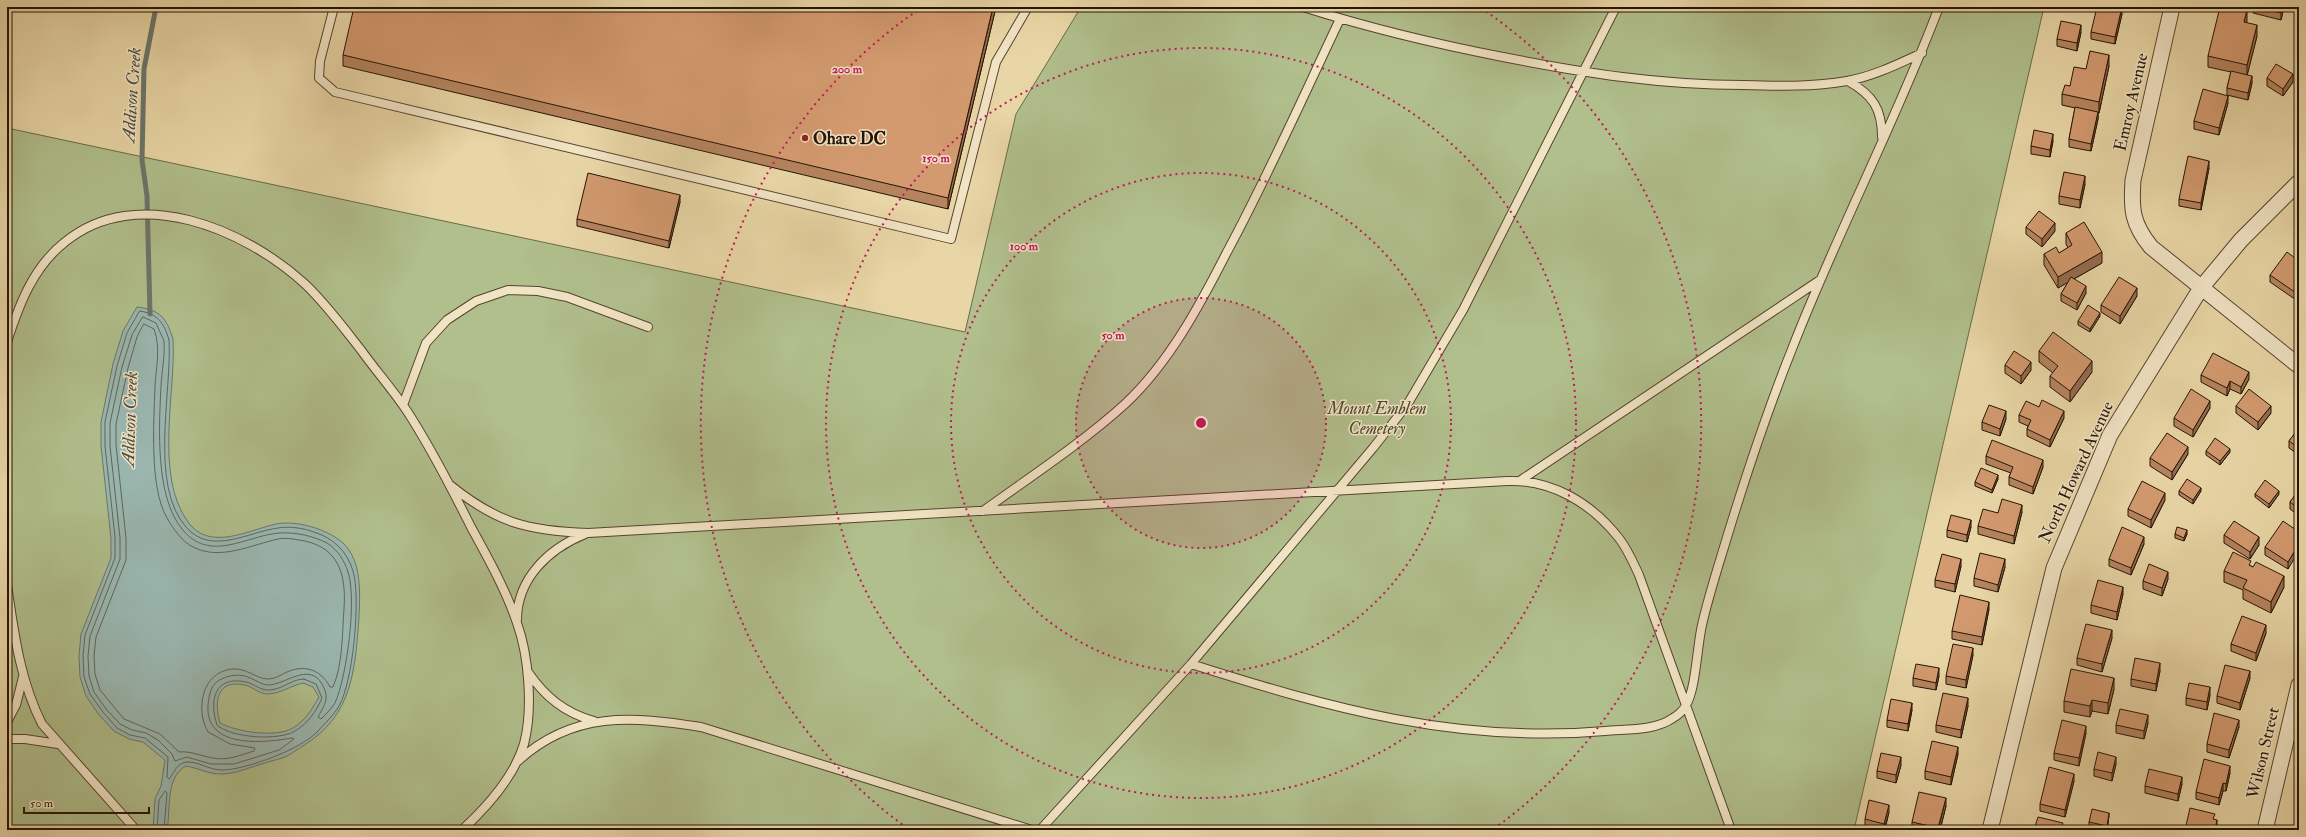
<svg xmlns="http://www.w3.org/2000/svg" width="2306" height="837" viewBox="0 0 2306 837" font-family="'IM FELL Double Pica',serif">
  <rect width="100%" height="100%" fill="#e9d6a6"/>
  <filter id="stains"><feTurbulence type="fractalNoise" baseFrequency=".005" numOctaves="4"/><feColorMatrix values="0 0 0 0 .2 0 0 0 0 .09 0 0 0 0 .02 0 0 0 .5 -.17"/></filter>
  <radialGradient id="worn" r=".72"><stop offset=".6" stop-color="#630" stop-opacity="0"/><stop offset="1" stop-color="#630" stop-opacity=".3"/></radialGradient>
  <path fill="#b0bf8c" stroke="#6a6a49" d="M1081,7H2044L1854,830H7V128L965,332L1016,114Z"/>
  <path fill="#9ab7b0" stroke="#6b766c" fill-rule="evenodd" d="M137,307C160,310 166,317 173,339C176,393 154,475 188,522C209,552 249,530 276,524C297,520 327,529 343,543C362,561 360,593 359,617C355,670 353,715 303,746C296,750 289,756 282,758C276,760 270,761 265,763C250,767 236,774 221,774C208,774 198,768 186,766C165,777 171,809 167,830H153L155,799L161,786L165,760L143,742L129,739L114,731L99,715L86,696L80,677L79,656L81,634L111,558V538L101,446V422L113,364L123,331ZM303,683L313,687L319,697C312,709 306,720 293,728C276,738 237,732 220,723C214,702 216,679 245,685C253,687 259,694 268,694C282,693 290,686 303,683Z"/>
  <g fill="none" stroke-linecap="round" stroke-linejoin="round">
    <path stroke="#60665b" stroke-width="1" d="M140,311C158,314 164,323 169,340C172,392 149,485 186,527C211,556 248,532 278,528C289,526 303,528 314,532C333,538 347,551 353,571C361,598 353,682 339,706C334,715 324,724 318,731C302,749 245,770 222,770C209,770 198,761 186,762C176,764 175,772 169,779L167,777L168,757L145,738L130,735L117,728L103,712L90,694L84,677L83,656L85,635L115,558V537L105,446V422L117,366L127,333Z
      M143,317L156,323L164,341C165,356 162,370 161,386C159,427 155,496 182,529C210,564 247,535 280,533C296,532 313,536 327,543C338,550 344,560 348,572C357,599 347,676 335,703C332,708 326,714 321,719L318,717C325,704 330,698 322,684C309,661 284,686 267,685C260,684 256,680 250,678C241,673 227,675 218,681C210,686 209,697 208,705C205,749 263,743 292,738L294,739L279,750L234,764H211L187,757L175,761L172,754L158,740L146,733L132,730L120,724L106,709L94,692L89,676L88,656L90,636L120,559V538L110,446V423L122,367L132,335Z
      M144,324L154,329C161,349 156,366 155,386C154,422 149,487 167,518C173,528 181,541 193,547C220,561 251,545 278,539C287,537 297,540 305,541C341,549 346,578 344,609C342,634 343,664 333,687H330C321,670 305,664 287,672C280,675 276,679 267,679C255,678 247,668 232,669C202,672 195,709 208,732L230,744L255,748L254,751C241,755 227,761 213,758C200,756 192,751 179,752L160,734L124,719L100,690L95,674L94,656L96,637L126,560V538L116,445V424L128,368L137,337Z
      M304,679L316,684L322,698C316,712 308,723 295,731C279,741 231,738 217,725C209,701 214,675 246,682C253,683 258,689 266,690C282,691 290,679 304,679Z
      M157,830L159,800L165,791L167,793L164,830"/>
    <path stroke="#6b766c" stroke-width="5" d="M150,314L147,196L142,160L144,69L156,7"/>
    <defs>
      <path id="lane" d="M334,7L320,61L319,78L335,92L951,239L996,62L1028,7
        M1303,7C1369,28 1436,44 1503,57C1584,73 1660,85 1743,85C1777,86 1814,87 1847,81C1874,76 1898,64 1922,53
        M1848,81C1873,95 1882,109 1882,137
        M7,342C19,305 33,267 65,242C137,183 245,229 305,284C326,304 343,327 361,350C376,371 393,390 407,411C431,448 451,487 471,527C488,558 506,590 517,623C529,656 533,710 524,744C514,777 487,807 462,830
        M403,405L426,343L447,320L476,301L508,290L538,291L567,297L648,327
        M1521,480L1820,280
        M450,485C497,523 528,531 588,533L1507,481C1551,479 1591,503 1618,537C1627,548 1633,562 1639,575L1731,830
        M983,511C1030,477 1082,443 1125,404C1169,363 1200,305 1227,252C1268,176 1303,97 1340,19
        M7,585C14,632 20,681 42,724L136,830
        M517,620C517,579 548,549 585,534
        M1191,664C1329,708 1458,744 1605,731C1626,729 1655,731 1673,718C1677,716 1684,710 1686,705C1696,689 1697,646 1702,625C1709,594 1719,564 1728,534C1747,472 1768,409 1792,349C1837,233 1895,123 1939,7
        M528,672C545,697 565,713 594,721
        M7,722L16,705L23,677
        M7,739H25L58,744
        M518,761C573,711 632,716 701,727L1032,830
        M1040,830L1191,664L1373,448L1407,405L1463,310L1616,7"/>
      <path id="street" d="M2172,7L2133,180C2131,209 2132,224 2151,247L2299,366
        M1990,830L2054,568L2110,435L2201,288L2241,240L2299,182
        M2265,830L2299,685"/>
    </defs>
    <use href="#lane" stroke="#56442e" stroke-width="10"/>
    <use href="#street" stroke="#56442e" stroke-width="17"/>
    <use href="#lane" stroke="#f1e4c5" stroke-width="8"/>
    <use href="#street" stroke="#f1e4c5" stroke-width="15"/>
  </g>
  <path fill="#b5845f" stroke="#251406" d="M996,7L948,209L343,66V55Z
    M2253,7H2284L2281,20L2253,13Z
    M2122,14L2115,44L2091,39V32Z
    M2247,21L2246,23L2257,36L2247,75L2252,83L2248,100L2227,95V88L2231,72L2208,67V56Z
    M2081,32L2077,51L2057,46V39Z
    M2109,66L2099,113H2098V119L2091,151L2069,147V139L2075,108L2062,105V94L2086,69Z
    M2299,70V82L2297,80V73Z
    M2267,78L2293,82L2283,96L2267,86Z
    M2228,103L2219,135L2194,129V121Z
    M2053,141L2050,157L2031,154V146Z
    M2209,168L2201,210L2179,206V199Z
    M2085,184L2080,208L2059,204V196Z
    M680,202L669,248L577,226V219Z
    M2026,227L2055,231L2042,247L2026,234Z
    M2066,233L2102,263L2074,279L2086,293L2077,310L2061,301V294L2068,282L2058,288L2044,265V254L2059,253L2068,248L2066,244Z
    M2299,261V302L2270,282V275Z
    M2137,296L2120,324L2101,312V305Z
    M2100,316L2090,332L2078,325V321Z
    M2039,351L2092,372L2070,402L2050,387V376L2053,373L2039,362Z
    M2005,365L2031,370L2021,384L2005,373Z
    M2201,375L2249,379L2241,394L2230,389L2227,396L2201,382Z
    M2236,406L2271,413L2258,430L2236,413Z
    M2210,408L2193,437L2174,426V418Z
    M2019,415L2064,418L2050,447L2027,436V429L2028,426L2019,422Z
    M2006,419L2000,436L1982,430V422Z
    M2299,428V455L2289,448V441Z
    M2206,451L2230,452L2220,465L2206,455Z
    M2188,454L2172,480L2150,466V458Z
    M1986,456L2043,467L2033,494L2009,485V477L2011,473L1986,464Z
    M1998,479L1992,493L1975,486V482Z
    M2299,490V516L2290,509V502Z
    M2179,491H2201L2193,504L2179,495Z
    M2255,494H2279L2269,508L2255,497Z
    M2165,500L2151,528L2128,516V509Z
    M2022,512L2014,544L1978,534V526L1998,513Z
    M1971,527L1967,542L1947,537V530Z
    M2299,532L2288,569L2265,555V547Z
    M2175,534H2187L2184,541L2175,538Z
    M2224,535L2259,545L2250,559L2224,543Z
    M2144,544L2131,575L2109,566V559Z
    M1961,566L1955,592L1935,587V580Z
    M2251,566L2284,587L2271,613L2243,599V590L2224,582V571Z
    M2005,567L1998,592L1974,586V578Z
    M2168,579L2162,596L2143,589V581Z
    M2123,594L2117,620L2091,613V605Z
    M1989,609L1982,645L1952,639V631Z
    M2266,633L2256,661L2231,651V644Z
    M2112,638L2102,672L2077,665V658Z
    M1973,655L1966,688L1946,684V676Z
    M2160,671L2156,691L2131,686V679Z
    M1939,676L1936,690L1913,686V678Z
    M2250,678L2240,710L2217,703V696Z
    M2114,689L2108,714L2092,711L2090,717L2064,712V701Z
    M2210,695L2207,710L2186,705V698Z
    M1968,706L1961,738L1936,732V725Z
    M1912,710L1908,731L1887,727V720Z
    M2148,723L2144,739L2116,733V725Z
    M2239,727L2229,758L2207,752V744Z
    M2086,733L2079,766L2054,760V753Z
    M1958,754L1951,785L1925,779V771Z
    M2116,764L2112,781L2094,776V769Z
    M1901,765L1896,783L1877,778V771Z
    M2230,773L2226,791H2223L2219,805L2196,799V792Z
    M2074,781L2065,817L2040,811V804Z
    M2182,784L2178,801L2145,793V786Z
    M1946,806L1940,830H1916L1912,829V822Z
    M1889,812L1885,830H1880L1865,826V819Z
    M2109,816L2107,830L2089,826V822Z"/>
  <path fill="#946c4e" stroke="#251406" d="M993,7H996L948,209V198Z
    M2122,7V14L2115,44V37Z
    M2282,7H2284L2281,20V13Z
    M2247,10V21L2244,33V22Z
    M2081,25V32L2077,51V43Z
    M2257,25V36L2247,76V65Z
    M2109,55V66L2099,113V102Z
    M2293,74V82L2283,96V89Z
    M2252,76V83L2248,100V93Z
    M2228,96V103L2219,135V128Z
    M2098,112V119L2091,151V144Z
    M2053,134V141L2050,157V150Z
    M2209,161V168L2201,210V203Z
    M2085,176V184L2080,208V200Z
    M680,195V202L669,248V241Z
    M2055,223V231L2042,247V239Z
    M2102,252V263L2058,288V277Z
    M2086,286V293L2077,310V303Z
    M2137,288V296L2120,324V316Z
    M2100,313V316L2090,332V329Z
    M2092,361V372L2070,402V391Z
    M2031,362V370L2021,384V376Z
    M2249,372V379L2241,394V387Z
    M2230,381V389L2227,396V388Z
    M2210,401V408L2193,437V430Z
    M2271,406V413L2258,430V422Z
    M2006,411V419L2000,436V429Z
    M2064,411V418L2050,447V440Z
    M2188,447V454L2172,480V472Z
    M2230,449V452L2220,465V461Z
    M2043,460V467L2033,494V487Z
    M1998,475V479L1992,493V490Z
    M2201,488V491L2193,504V500Z
    M2279,491V494L2269,508V504Z
    M2165,493V500L2151,528V520Z
    M2022,505V512L2014,544V536Z
    M1971,520V527L1967,542V535Z
    M2187,530V534L2184,541V538Z
    M2144,537V544L2131,575V568Z
    M2259,537V545L2250,559V552Z
    M2299,544V551L2288,569V562Z
    M1961,559V566L1955,592V584Z
    M2005,559V567L1998,592V585Z
    M2168,572V579L2162,596V588Z
    M2284,576V587L2271,613V602Z
    M2123,587V594L2117,620V612Z
    M1989,602V609L1982,645V637Z
    M2266,625V633L2256,661V653Z
    M2112,630V638L2102,672V664Z
    M1973,648V655L1966,688V680Z
    M2160,663V671L2156,691V684Z
    M1939,668V676L1936,690V683Z
    M2250,671V678L2240,710V703Z
    M2114,678V689L2108,714V703Z
    M2210,687V695L2207,710V702Z
    M1968,698V706L1961,738V730Z
    M2092,700V711L2090,717V706Z
    M1912,703V710L1908,731V724Z
    M2148,715V723L2144,739V731Z
    M2239,720V727L2229,758V750Z
    M2086,726V733L2079,766V758Z
    M1958,747V754L1951,785V777Z
    M1901,757V765L1896,783V775Z
    M2116,757V764L2112,781V773Z
    M2230,766V773L2226,791V784Z
    M2074,774V781L2065,817V810Z
    M2182,777V784L2178,801V794Z
    M2223,783V791L2219,805V798Z
    M1946,798V806L1940,830H1938Z
    M1889,805V812L1884,830V824Z
    M2109,813V816L2107,830V826Z
    M2217,820V830H2215Z"/>
  <path fill="#d39a6f" stroke="#251406" d="M354,7H993L948,198L343,55Z
    M2097,7H2122L2115,37L2091,32Z
    M2220,7H2234L2247,10L2244,22L2257,25L2247,65L2208,56Z
    M2258,7H2282L2281,13Z
    M2061,21L2081,25L2077,43L2057,39Z
    M2090,51L2109,55L2099,102L2062,94L2065,85L2070,86L2074,67L2086,69Z
    M2276,64L2293,74L2283,89L2267,78Z
    M2231,71L2252,76L2248,93L2227,88Z
    M2203,89L2228,96L2219,128L2194,121Z
    M2075,107L2098,112L2091,144L2069,139Z
    M2034,130L2053,134L2050,150L2031,146Z
    M2188,156L2209,161L2201,203L2179,199Z
    M2064,172L2085,176L2080,200L2059,196Z
    M588,173L680,195L669,241L577,219Z
    M2039,211L2055,223L2042,239L2026,227Z
    M2084,222L2102,252L2058,277L2044,254L2056,247L2059,253L2072,245L2066,233Z
    M2287,252L2299,261V295L2270,275Z
    M2071,277L2086,286L2077,303L2061,294Z
    M2119,277L2137,288L2120,316L2101,305Z
    M2088,305L2100,313L2090,329L2078,321Z
    M2053,332L2092,361L2070,391L2050,376L2058,366L2039,351Z
    M2014,351L2031,362L2021,376L2005,365Z
    M2213,353L2249,372L2241,387L2230,381L2227,388L2201,375Z
    M2191,389L2210,401L2193,430L2174,418Z
    M2249,389L2271,406L2258,422L2236,406Z
    M2042,400L2064,411L2050,440L2027,429L2031,420L2019,415L2026,401L2039,407Z
    M1989,405L2006,411L2000,429L1982,422Z
    M2299,428V448L2289,441Z
    M2167,433L2188,447L2172,472L2150,458Z
    M2215,438L2230,449L2220,461L2206,451Z
    M1992,440L2043,460L2033,487L2009,477L2013,467L1986,456Z
    M1981,468L1998,475L1992,490L1975,482Z
    M2187,479L2201,488L2193,500L2179,491Z
    M2265,480L2279,491L2269,504L2255,494Z
    M2142,481L2165,493L2151,520L2128,509Z
    M2299,490V509L2290,502Z
    M2002,499L2022,505L2014,536L1978,526L1983,509L1998,513Z
    M1951,515L1971,520L1967,535L1947,530Z
    M2234,521L2259,537L2250,552L2224,535Z
    M2283,521L2299,532V544L2288,562L2265,547Z
    M2122,527L2144,537L2131,568L2109,559Z
    M2177,527L2187,530L2184,538L2175,534Z
    M2233,552L2251,561L2249,565L2253,567L2256,562L2284,576L2271,602L2243,588L2247,580L2224,571Z
    M1980,553L2005,559L1998,585L1974,578Z
    M1942,554L1961,559L1955,584L1935,580Z
    M2149,564L2168,572L2162,588L2143,581Z
    M2098,580L2123,587L2117,612L2091,605Z
    M1960,595L1989,602L1982,637L1952,631Z
    M2242,616L2266,625L2256,653L2231,644Z
    M2086,624L2112,630L2102,664L2077,658Z
    M1953,644L1973,648L1966,680L1946,676Z
    M2135,658L2160,663L2156,684L2131,679Z
    M1916,664L1939,668L1936,683L1913,678Z
    M2225,665L2250,671L2240,703L2217,696Z
    M2071,669L2114,678L2108,703L2092,700L2090,706L2064,701Z
    M2189,683L2210,687L2207,702L2186,698Z
    M1943,693L1968,698L1961,730L1936,725Z
    M1891,699L1912,703L1908,724L1887,720Z
    M2120,709L2148,715L2144,731L2116,725Z
    M2214,713L2239,720L2229,750L2207,744Z
    M2062,720L2086,726L2079,758L2054,753Z
    M1932,741L1958,747L1951,777L1925,771Z
    M2098,752L2116,757L2112,773L2094,769Z
    M1881,753L1901,757L1896,775L1877,771Z
    M2204,759L2230,766L2226,784L2223,783L2219,798L2196,792Z
    M2049,767L2074,774L2065,810L2040,804Z
    M2149,769L2182,777L2178,794L2145,786Z
    M1919,792L1946,798L1938,828L1912,822Z
    M1869,800L1889,805L1884,824L1865,819Z
    M2190,808L2215,814L2213,819L2217,820L2215,830H2185Z
    M2092,809L2109,813L2107,826L2089,822Z
    M2038,817L2063,823L2061,830H2034Z
    M2150,826L2168,830H2149Z"/>
  <circle cx="1201" cy="423" r="125" fill="#c2185b" fill-opacity=".12"/>
  <g fill="none" stroke="#c2185b" stroke-width="2" stroke-dasharray="2 4">
    <circle cx="1201" cy="423" r="125"/>
    <circle cx="1201" cy="423" r="250"/>
    <circle cx="1201" cy="423" r="375"/>
    <path d="M907 828A501 501 0 0 1 921 8M1481 8A501 501 0 0 1 1495 828"/>
  </g>
  <circle fill="#8f2418" stroke="#f1e4c5" stroke-width="1.5" cx="805" cy="138" r="4"/>
  <g text-anchor="middle" dominant-baseline="central" stroke-width="3" stroke-linejoin="round" paint-order="stroke">
    <g font-size="17" fill="#251406" stroke="#f1e4c5">
      <text transform="translate(2131 102) rotate(-77)">Emroy Avenue</text>
      <text transform="translate(2076 472) rotate(-65)">North Howard Avenue</text>
      <text transform="translate(2263 753) rotate(-77)">Wilson Street</text>
    </g>
    <g font-size="17" font-weight="bold" fill="#251406" stroke="#f1e4c5" text-anchor="start">
      <text x="813" y="138">Ohare DC</text>
    </g>
    <g font-size="17" font-style="italic" fill="#4f472e" stroke="#f1e4c5">
      <text x="1377" y="408">Mount Emblem<tspan x="1377" dy="20">Cemetery</tspan></text>
    </g>
    <g font-size="18" font-style="italic" fill="#4e4d42" stroke="#f1e4c5">
      <text transform="translate(132 95) rotate(-86)">Addison Creek</text>
      <text transform="translate(130 419) rotate(-88)">Addison Creek</text>
    </g>
  </g>
  <circle cx="1201" cy="423" r="6" fill="#c2185b" stroke="#f1e4c5" stroke-width="2"/>
  <g font-size="12" text-anchor="middle" font-weight="bold" fill="#c2185b" stroke="#f1e4c5" stroke-width="3" stroke-linejoin="round" paint-order="stroke">
    <text x="847" y="73">200 m</text>
    <text x="936" y="162">150 m</text>
    <text x="1024" y="250">100 m</text>
    <text x="1113" y="339">50 m</text>
  </g>
  <rect width="2306" height="837" fill="none" stroke="#e9d6a6" stroke-width="24"/>
  <rect x="8" y="8" width="2290" height="821" fill="none" stroke="#251406" stroke-width="2"/>
  <rect x="12" y="12" width="2282" height="813" fill="none" stroke="#251406"/>
  <path d="M24 807v6h125v-6" fill="none" stroke="#251406" stroke-width="2"/>
  <text x="30" y="807" font-size="12" fill="#251406" stroke="#f1e4c5" stroke-width="3" paint-order="stroke">50 m</text>
  <rect width="100%" height="100%" filter="url(#stains)"/>
  <rect width="100%" height="100%" fill="url(#worn)"/>
</svg>
